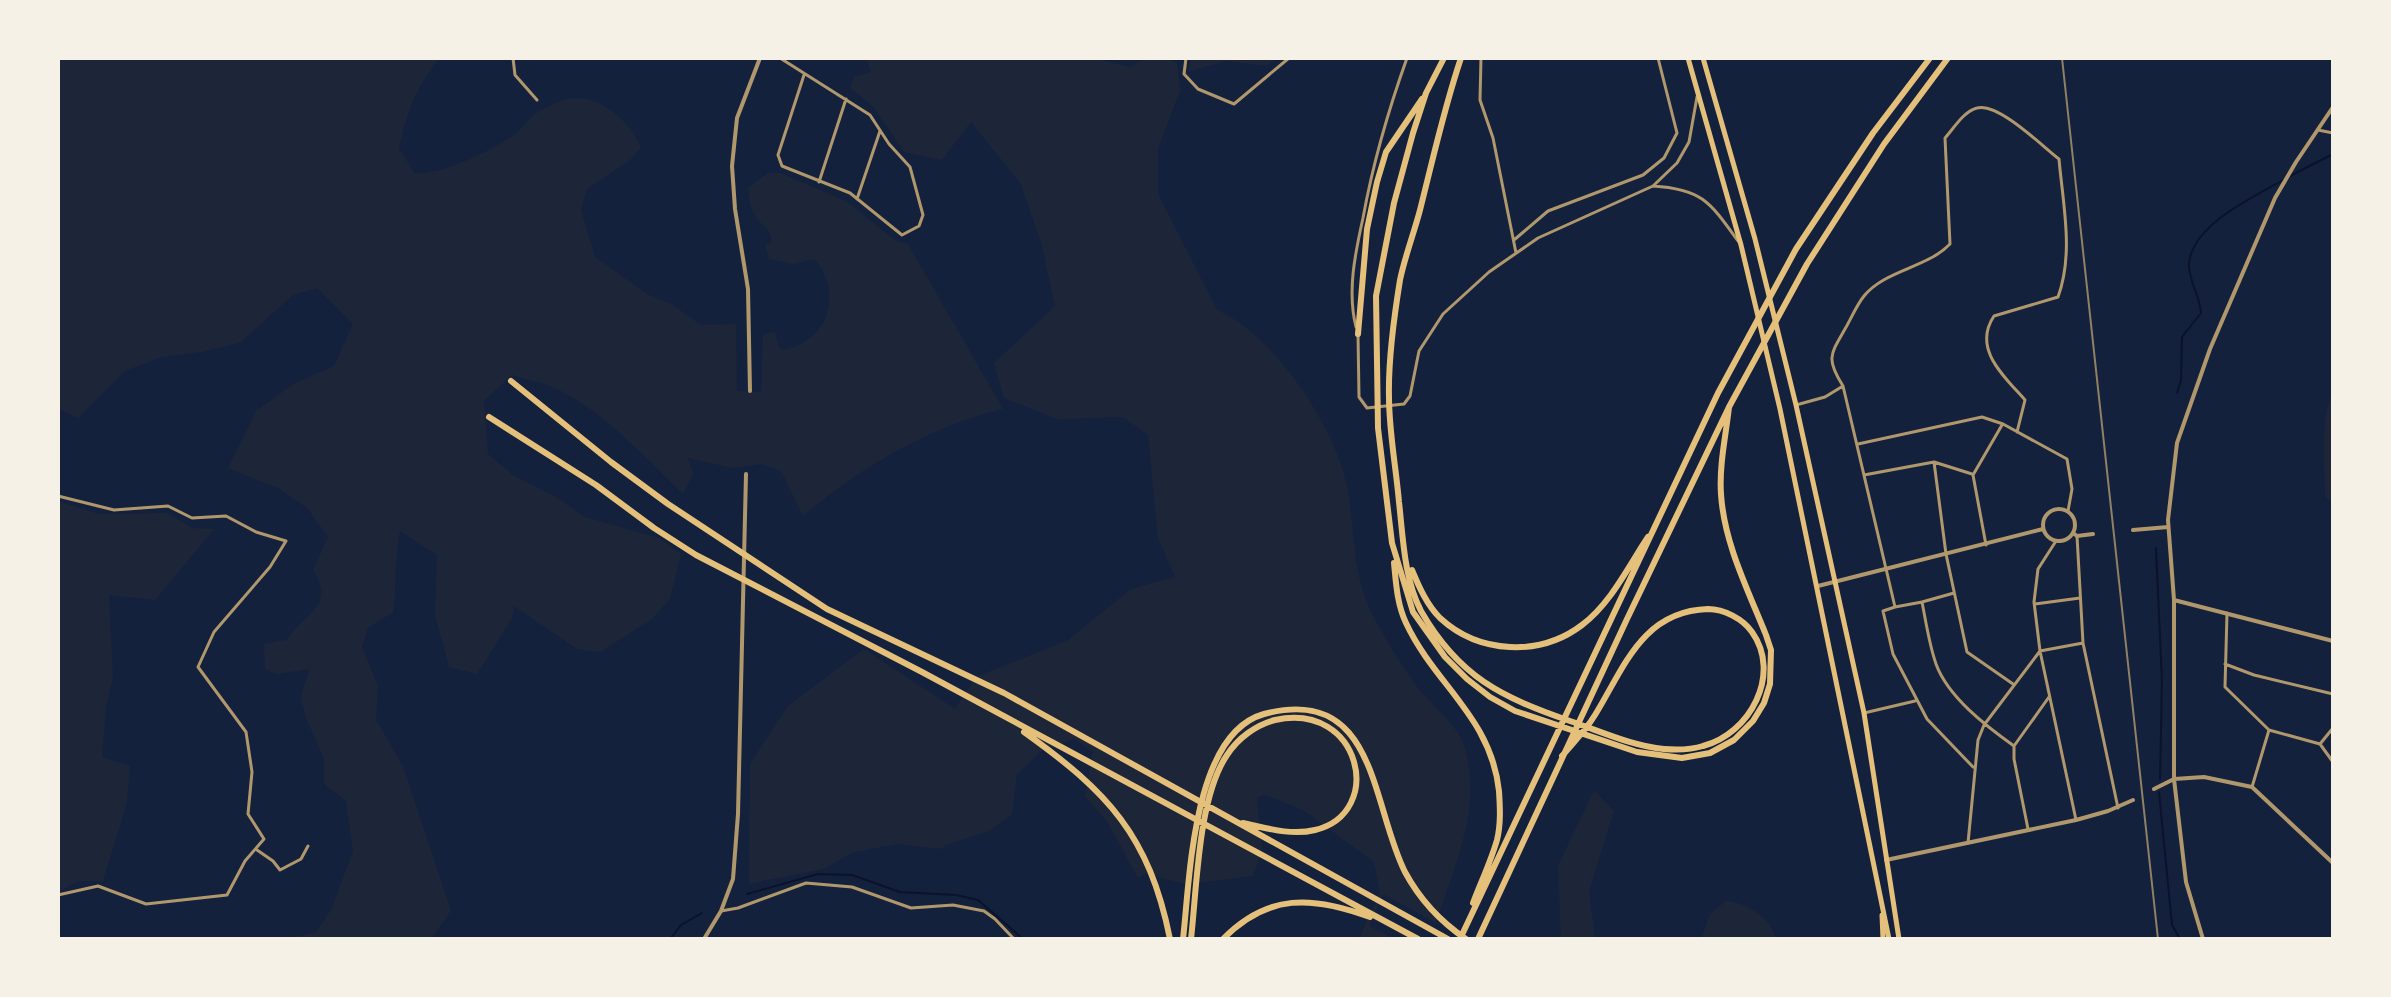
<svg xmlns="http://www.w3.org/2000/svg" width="2391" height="997" viewBox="0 0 2391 997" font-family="Figtree,sans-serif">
  <rect width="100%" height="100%" fill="#14213d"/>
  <path fill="#1d2539" d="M58,58H439C414,92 409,107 399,148L415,174C449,172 484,154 513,136C523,129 529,116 540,111C548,106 565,98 575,98C603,97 630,122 641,147L630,160L587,189L581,210L595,257L647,294L673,305L701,325L736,324L737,391L761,392L763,334L775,332L778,345L782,350C828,343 845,292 814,259L793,264L769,259L765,245L771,244C773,228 761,227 755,215C750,207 749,197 748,188L768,173H780L846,201L896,241L908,244L1003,409C932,425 858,469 803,516L781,471L762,464L732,468L688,458L693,474L683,494C642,455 602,408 548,385C536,381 523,379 512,375L484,401L488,454L513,475L556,497L585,517L659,538L681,554L670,599L652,619L600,652L577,649L514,606L512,618L477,674L449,667L435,614L437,555L400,531C394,558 397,584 393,612L368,628L362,647L378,686L376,720L403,766L451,911L431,939H287L316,932L331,910L353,851L346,801L324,784V759L306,718L301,698L309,669L276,674L265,669L264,644L287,640C303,613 337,607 313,570L328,537L307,508L278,488L228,468L256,411L295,383L334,366L353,324L317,288L293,295L241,342L201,352L162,357L125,371L78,418L58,409Z
    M866,58H1092L1130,67C1144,58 1161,53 1177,63L1180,91L1158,149V194L1217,310C1275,335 1338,430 1348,492C1354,528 1353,565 1366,600C1373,620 1402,666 1415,684C1428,702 1453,721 1462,740C1465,746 1467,757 1468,764C1478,818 1452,873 1436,923L1383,894L1369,926L1395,939H1359L1380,892L1374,862L1303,810L1265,795L1257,798L1262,852L1253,876L1186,884L1145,874L1138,878L1107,821L1085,796L1093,752L1074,739L1043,750L1017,774L1012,814L989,831L946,845L941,849L898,844L854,852L823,869L749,884L750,764L788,706L864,649L955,709L976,677L1068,640L1131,589L1175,577L1158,538L1148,435L1123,417L1057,419L1004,398L994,363L1055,306L1042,246L1021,184L971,122L942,160L904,152L873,106L850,88L854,77L871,72Z
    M1191,58H1276L1267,66L1225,61L1188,72Z
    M2333,389V502L2325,497C2324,462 2320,423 2333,389Z
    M58,501L99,514L167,513L192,528L214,529L155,600L109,595L113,678L106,707L102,757L130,766L127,802L103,881H78L58,892Z
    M1594,790L1614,811L1589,891L1595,939H1561L1558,866Z
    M1726,901C1746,902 1772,919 1776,939H1701L1710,914Z"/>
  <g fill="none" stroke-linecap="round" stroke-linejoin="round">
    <path stroke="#0b132b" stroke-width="2" d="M2290,176L2333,154
      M2177,393L2181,380L2182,337L2201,313C2200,296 2188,279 2189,264C2192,224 2254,197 2285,179
      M2156,548L2162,681L2160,779
      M2159,792L2172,925L2180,939
      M747,894L818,874L852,875L900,892L956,895L978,900L1023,939
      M670,939L681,925L702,913"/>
    <path stroke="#b1986c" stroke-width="3" d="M513,58L515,75L537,100
      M780,58L870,115L889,144L910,167L923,215L919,226L902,235L850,193L782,166L778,155L804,75
      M1186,58L1184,74L1198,89L1234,104L1289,58
      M1481,58L1480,100L1493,138L1516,253
      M2318,130L2333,133
      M819,182L846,99
      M1653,186C1702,189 1710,202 1738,241
      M857,199L880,131
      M1514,240L1548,211L1643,175L1664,158L1677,133L1658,58
      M1356,327C1347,292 1355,254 1363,218C1373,163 1388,111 1407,58
      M1358,335L1359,397L1367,408L1404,404L1410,396L1419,351L1443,314L1489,272L1538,238L1653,186L1677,163L1689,142L1697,97
      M1796,405L1825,397L1843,386
      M1858,444L1982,417L2003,424L2067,459L2072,489L2068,511
      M1934,462L1972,474
      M1864,475L1934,462L1946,554L1967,652L2013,684
      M58,496L114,510L168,506L192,518L226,516L256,532L286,541L270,567L214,632L198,667L246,732L252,772L248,814L264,839L245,861L227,895L146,904L98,886L58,895
      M2077,536L2083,643L2118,808
      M2056,541L2038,569L2034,602L2040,651L2076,820
      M1986,545L1973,475L2002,425
      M1954,593L1922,602C1926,622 1929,644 1936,664C1948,697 1986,726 2014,746
      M2035,604L2080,598
      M1895,607L1922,602
      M2227,613L2225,687L2269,730L2320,744L2333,762
      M2225,664L2254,675L2333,694
      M1864,713L1915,701
      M2320,744L2333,728
      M1973,767L1927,719L1893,654L1883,611L1895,607L1843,386C1826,359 1830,355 1845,329C1851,319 1856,306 1864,296C1885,270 1927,268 1950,244L1945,138C1954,128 1964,111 1977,108C1998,102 2042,146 2059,159C2063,205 2074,253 2058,297L1994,316C1972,349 2004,376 2025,400L2017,432
      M2252,787L2269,730
      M2028,829L2014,759V746L2049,697
      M1968,843L1978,740L1984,725L2040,651L2083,643
      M257,850L273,861L280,870L301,859L308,846
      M721,911L738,908L806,883L852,887L911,908L953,905L984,911L995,919L1014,939"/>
    <path stroke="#b1986c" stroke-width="4" d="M750,391L748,289L735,209L732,166L737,118L760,58
      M2043 525a16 16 0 1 1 32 0a16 16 0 1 1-32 0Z
      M2133,530L2168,527
      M2073,533L2077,536L2093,534
      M1818,586L2043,529
      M2174,600L2333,641
      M2154,789L2174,779L2204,777L2252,787L2333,863
      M1886,860L2076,820L2108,811L2133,800
      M704,939L721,911L733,879L738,814L746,474
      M2203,939L2186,882L2174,779V600L2168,520L2177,443L2210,349L2275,198L2296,162L2333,107"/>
    <path stroke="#e5c07b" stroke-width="5" d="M1688,58L1741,245L1780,409L1889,939
      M1703,58L1755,239L1796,405L1864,713L1899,939
      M1882,915L1883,939"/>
    <path stroke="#e5c07b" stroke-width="6" d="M1444,58L1426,93L1413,133L1394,203L1376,296L1378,428L1392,543L1413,612L1445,657L1467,679L1490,697L1515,711L1637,752L1682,758L1710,753L1734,740L1753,721L1764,703L1770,684L1771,650L1766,635C1748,590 1724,543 1721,494C1719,465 1726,435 1729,407
      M1461,58C1444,108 1433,159 1420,210C1414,233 1405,256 1400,280C1394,317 1388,359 1389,397C1389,432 1396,467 1399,502C1403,537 1404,579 1421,611C1459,677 1501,697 1570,721C1600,731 1632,746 1664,749C1677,750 1690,750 1703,746C1750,734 1782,674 1752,632C1743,619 1724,609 1708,609C1642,611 1624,668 1595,715C1586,730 1573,743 1562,756
      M1358,334L1367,229L1377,182L1386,152L1422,99
      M511,381L611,462L668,504L827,609L1004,693L1448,939
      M489,417L596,485L654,528L696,555L922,672L1418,939
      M1394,563C1396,583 1397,604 1406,623C1435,685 1491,717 1499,791C1500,807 1501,824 1497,840C1491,861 1481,882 1473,903
      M1412,570C1419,587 1427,605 1440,618C1479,654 1540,657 1582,625C1611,603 1628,567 1648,537
      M1024,732C1108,792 1149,835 1170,939
      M1183,939C1190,880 1192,734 1264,714C1377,684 1371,805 1405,872C1420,900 1441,922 1466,939
      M1191,939C1197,887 1198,798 1227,755C1238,738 1256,725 1275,720C1361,701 1386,813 1315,830C1291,836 1266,828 1243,823
      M1223,939C1268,893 1313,896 1370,917
      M1460,939L1718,393L1796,249L1873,133L1930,58
      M1478,939L1627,619L1729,407L1807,264L1884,144L1948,58"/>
    <path stroke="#918062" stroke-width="2" d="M2062,58L2158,939"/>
  </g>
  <rect width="2391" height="997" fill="none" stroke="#f6f1e7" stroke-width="120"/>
</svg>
